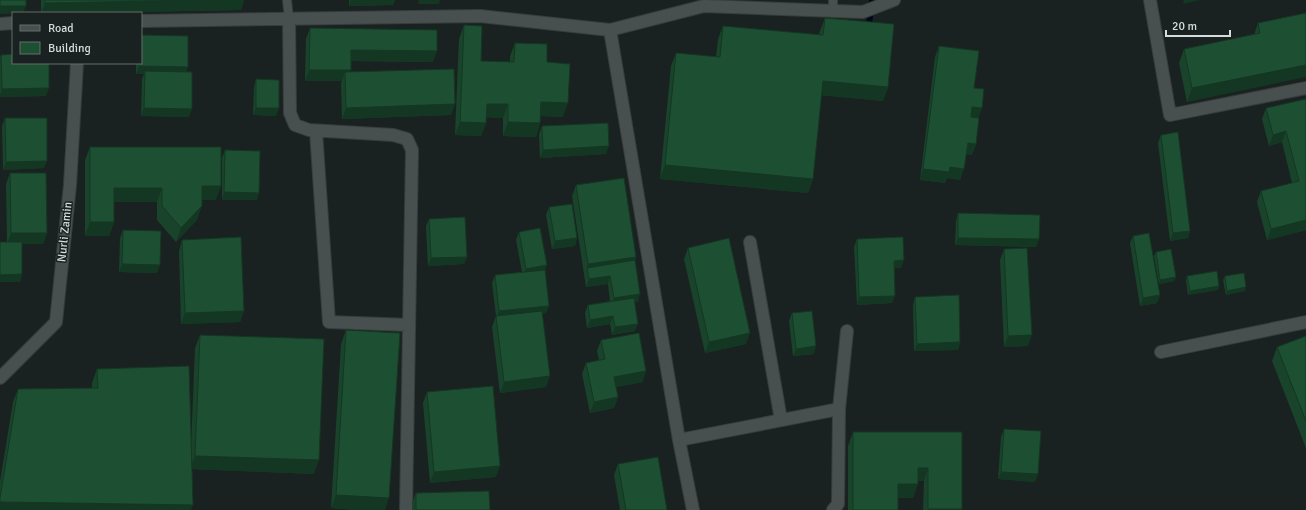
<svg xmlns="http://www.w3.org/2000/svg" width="1306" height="510" viewBox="0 0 1306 510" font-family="Signika,sans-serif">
  <rect width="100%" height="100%" fill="#1a2221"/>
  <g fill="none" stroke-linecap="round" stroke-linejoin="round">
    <path stroke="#00081b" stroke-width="6" d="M869,24L872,0"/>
    <defs>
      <path id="service" d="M287,0L289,19
        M833,12V0"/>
      <path id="minor" d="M1150,0L1170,115L1306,88
        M289,19L290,113L295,125L309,130L393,135L407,139L412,150L406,510
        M141,21L480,16L610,30L679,440L693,510
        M0,24L13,23
        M610,30L704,6L863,12L894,0
        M316,131L329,322L409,325
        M750,242L781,420
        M1161,352L1306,322
        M0,378L56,322L70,185L77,63
        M679,440L839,409
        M833,510L838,504L839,409L847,331"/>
    </defs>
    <use href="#service" stroke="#373d3c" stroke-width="10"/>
    <use href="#minor" stroke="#373d3c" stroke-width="14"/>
    <use href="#service" stroke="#47504f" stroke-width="8"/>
    <use href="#minor" stroke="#47504f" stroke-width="12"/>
  </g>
  <path fill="#19442b" d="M41,0H244L241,10L81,13H41Z
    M349,0H395L393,5L349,6Z
    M1306,13L1187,102L1179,63L1184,49L1254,35L1258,23Z
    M825,18L888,87L883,101L821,95L813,179L808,193L660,179L671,66L676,53L716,57L718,39L723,26L819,35L820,31Z
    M464,25L481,61L510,62V56L515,43L547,62L563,117L541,116L540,123L536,137L503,136V118L486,117V123L481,136L455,135L459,39Z
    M310,28L433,62L351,61L350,72L451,115L342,119L341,83L342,81H305L306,39Z
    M939,46L974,88L982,108L978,118L976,144L972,155L966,154L960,180L947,178L945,183L920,180L935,57Z
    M1,55L46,96L0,97V58Z
    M136,63H141L186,72L189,117L141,116L142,79L144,74H136Z
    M256,79L276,116L253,115L254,87Z
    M1306,99V230L1267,240L1257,202L1261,191L1292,183L1282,142L1269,146L1262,119L1266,108Z
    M5,118L44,168L3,170L2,126Z
    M542,126L606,154L540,158L539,134Z
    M1161,135L1190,231L1188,238L1170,241L1158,143Z
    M90,147L216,200H202L197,220L176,242L157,220V202H114V222L109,236H85V160Z
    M225,150L257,200H222V158Z
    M10,173L47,233L43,244H22V274L20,282H0V242H7L6,184Z
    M576,185L636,257L635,260L638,302H634L635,331L612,335L610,324L587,328L585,313L588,305L610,301L608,284L586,287L572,196Z
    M549,207L577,238L575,246L552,249L546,215Z
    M958,213L1039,239L1036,247L955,245L956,221Z
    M429,219L467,257L464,264L428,266L426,226Z
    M123,230L157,273L119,272L120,238Z
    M519,232L545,270L549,306L546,313L542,314L546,387L500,393L492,327L496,316L492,283L495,275L522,272L516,240Z
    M1133,236L1160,295L1157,303L1140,306L1130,243Z
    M857,239L901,268H894L892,303L857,305L854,247Z
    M182,240L244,311L240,322L181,324L179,251Z
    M688,248L746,344L705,353L684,259Z
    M1004,249L1028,346L1004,347L1000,260Z
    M1156,252L1176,277L1174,281L1159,284L1154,256Z
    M1187,276L1219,286L1218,290L1188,295L1186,280Z
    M1225,276L1245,291L1226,295L1223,280Z
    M915,297L960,342L958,350L914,351L913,305Z
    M792,313L814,354L793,356L789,321Z
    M346,330L385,510H356L331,508L341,344Z
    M200,335L314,474L192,469L0,510V482L13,402L18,389L92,388V383L97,369L191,447L195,348Z
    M1306,336V448L1272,361L1277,347Z
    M601,340L643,382L616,387L618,397L614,408L590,413L582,374L586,363L599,360L597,351Z
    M427,392L496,477L430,483L423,403Z
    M1004,429L1035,482L998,479L1001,437Z
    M853,432H962L961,510H923L924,481H918L913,498H898V510H848V446Z
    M618,464L667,510H620L614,475Z
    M416,493L490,510H412V503Z"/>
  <path fill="#143723" d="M206,0H244L241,10L81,13H41L45,3Z
    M351,0H395L393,5L349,6Z
    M419,0H440L439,4H418Z
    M1184,0H1200L1183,4Z
    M0,6H26L23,13L0,14Z
    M351,50L437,51L433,62L347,61Z
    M1306,65V77L1187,102L1192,88Z
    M139,66L188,67L185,75L145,71L144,74H136Z
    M309,70H351L347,81L345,72L342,81H305Z
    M823,81L888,87L883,101L818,95Z
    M49,88L46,96L0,97V95L2,89Z
    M541,102L568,103L563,117L536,116Z
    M455,104L451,115L342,119L346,108Z
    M487,104H508L503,118L482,117Z
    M972,107L982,108L978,119L968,118Z
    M144,108L192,109L189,117L141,116Z
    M256,108H279L276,116L253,115Z
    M460,122L486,123L481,136L455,135Z
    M508,122L540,123L536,137L503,136Z
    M1286,131L1282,142L1269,146L1273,135Z
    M968,143L976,144L972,155L964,154Z
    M609,146L606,154L540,158L543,150Z
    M47,161L44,168L3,170L6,162Z
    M665,165L813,179L808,193L660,179Z
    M950,167L964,169L960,180L947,178L945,183L920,180L923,169Z
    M202,186H221L216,200H198Z
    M114,188H162L157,202H109Z
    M224,192L259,193L257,200H222Z
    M202,206L197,220L176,242L181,228Z
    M1306,220V230L1267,240L1271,229Z
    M90,222H114L109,236H85Z
    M1190,231L1188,238L1170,241L1173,233Z
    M11,233H47L43,244H7Z
    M577,238L575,246L552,249L555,241Z
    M958,238L1039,239L1036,247L955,245Z
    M467,257L464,264L428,266L431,258Z
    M636,257L632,268H587L588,264Z
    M904,260L901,268L891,269L894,261Z
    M122,264L160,265L157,273L119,272Z
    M547,265L544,272L523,277L526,269Z
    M22,274L20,282H0V275Z
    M610,276L608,284L586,287L589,279Z
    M1176,277L1174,281L1159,284L1160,280Z
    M1219,286L1218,290L1188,295L1190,291Z
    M1246,287L1245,291L1226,295L1227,291Z
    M640,294L638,302L611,306L614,298Z
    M1160,295L1157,303L1140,306L1143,298Z
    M895,296L892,303L857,305L859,297Z
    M549,306L546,313L496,319L499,311Z
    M244,311L240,322L181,324L185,313Z
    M613,316L610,324L587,328L590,320Z
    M638,324L635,331L612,335L615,327Z
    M750,333L746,344L705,353L709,342Z
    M1032,335L1028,346L1004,347L1008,336Z
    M960,342L958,350L914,351L917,344Z
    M816,346L814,354L793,356L796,349Z
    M646,371L643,382L610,388L614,377Z
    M550,376L546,387L500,393L504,382Z
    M618,397L614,408L590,413L594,402Z
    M195,456L319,460L314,474L190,469Z
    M500,466L496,477L430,483L434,472Z
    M918,468H928L924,481H913Z
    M1001,472L1038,474L1035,482L998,479Z
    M898,484H918L913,498H893Z
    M336,495L389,498L385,510H356L331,508Z
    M0,502L193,505L191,510H0Z
    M928,509H962L961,510H928Z"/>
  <path fill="#1d4f32" stroke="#143723" d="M0,0H26V6H0Z
    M45,0H206L45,3Z
    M1306,13V65L1192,88L1184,49L1260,33L1258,23Z
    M825,18L894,24L888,87L823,81L813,179L665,165L676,53L720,57L723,26L823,35Z
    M464,25L482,26L481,61L514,62L515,43L547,44V62L570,64L568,103L541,102L540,123L508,122V104H487L486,123L460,122Z
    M310,28L437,30V51L351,50V70H309Z
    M141,35L188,36V67L139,66V63H141Z
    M939,46L979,51L974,88L984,89L982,108L972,107L971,117L979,118L976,144L968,143L964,169L950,167L949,172L923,169Z
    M13,54V63H49V88L2,89L1,55Z
    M454,69L455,104L346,108L345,72Z
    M145,71L192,72V109L144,108Z
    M256,79L279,80V108H256Z
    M1306,99V220L1271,229L1261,191L1299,181L1286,131L1273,135L1266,108Z
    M5,118H47V161L6,162Z
    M608,123L609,146L543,150L542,126Z
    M1178,132L1190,231L1173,233L1161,135Z
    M90,147H221V186H202V206L181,228L162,206V188H114V222H90Z
    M225,150L260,151L259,193L224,192Z
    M10,173H46L47,233H11Z
    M624,178L636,257L588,264L576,185Z
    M572,204L577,238L555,241L549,207Z
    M958,213L1040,215L1039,239L958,238Z
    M465,217L467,257L431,258L429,219Z
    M540,228L547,265L526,269L519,232Z
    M123,230L161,231L160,265L122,264Z
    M1149,233L1160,295L1143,298L1133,236Z
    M241,237L244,311L185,313L182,240Z
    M903,237L904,260L894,261L895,296L859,297L857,239Z
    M729,238L750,333L709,342L688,248Z
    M0,242H22V274L0,275Z
    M1027,248L1032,335L1008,336L1004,249Z
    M1171,249L1176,277L1160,280L1156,252Z
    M635,260L640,294L614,298L610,276L589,279L587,268Z
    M545,270L549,306L499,311L495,275Z
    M1217,271L1219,286L1190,291L1187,276Z
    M1244,273L1246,287L1227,291L1225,276Z
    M959,295L960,342L917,344L915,297Z
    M634,298L638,324L615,327L613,316L590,320L588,305Z
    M542,311L550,376L504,382L496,316Z
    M812,311L816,346L796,349L792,313Z
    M346,330L400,333L389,498L336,495Z
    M639,333L646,371L614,377L618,397L594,402L586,363L605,359L601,340Z
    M200,335L324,339L319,460L195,456Z
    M1306,336V421L1277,347Z
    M189,366L193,505L0,502V498L18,389L98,388L97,369Z
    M493,386L500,466L434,472L427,392Z
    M1004,429L1041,431L1038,474L1001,472Z
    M853,432H962V509H928V468H918V484H898V510H853Z
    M658,457L667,510H626L618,464Z
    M489,491L490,510H416V493Z"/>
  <g text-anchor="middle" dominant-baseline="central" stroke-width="3" stroke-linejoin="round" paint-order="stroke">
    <g font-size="12" fill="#d6dcdb" stroke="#1a2221">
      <text transform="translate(65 232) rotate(-84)">Nurli Zamin</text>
    </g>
  </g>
  <rect x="12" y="12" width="130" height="52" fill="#1a2221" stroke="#656c6b"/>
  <rect x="20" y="25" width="20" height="6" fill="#47504f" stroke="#656c6b"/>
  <text x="48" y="32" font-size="12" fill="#d6dcdb">Road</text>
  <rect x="20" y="42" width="20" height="12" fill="#1d4f32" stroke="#656c6b"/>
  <text x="48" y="52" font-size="12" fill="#d6dcdb">Building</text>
  <path d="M1166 30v6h64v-6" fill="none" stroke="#d6dcdb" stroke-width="2"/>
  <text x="1172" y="30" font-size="12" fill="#d6dcdb" stroke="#1a2221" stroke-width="3" paint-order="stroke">20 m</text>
</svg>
